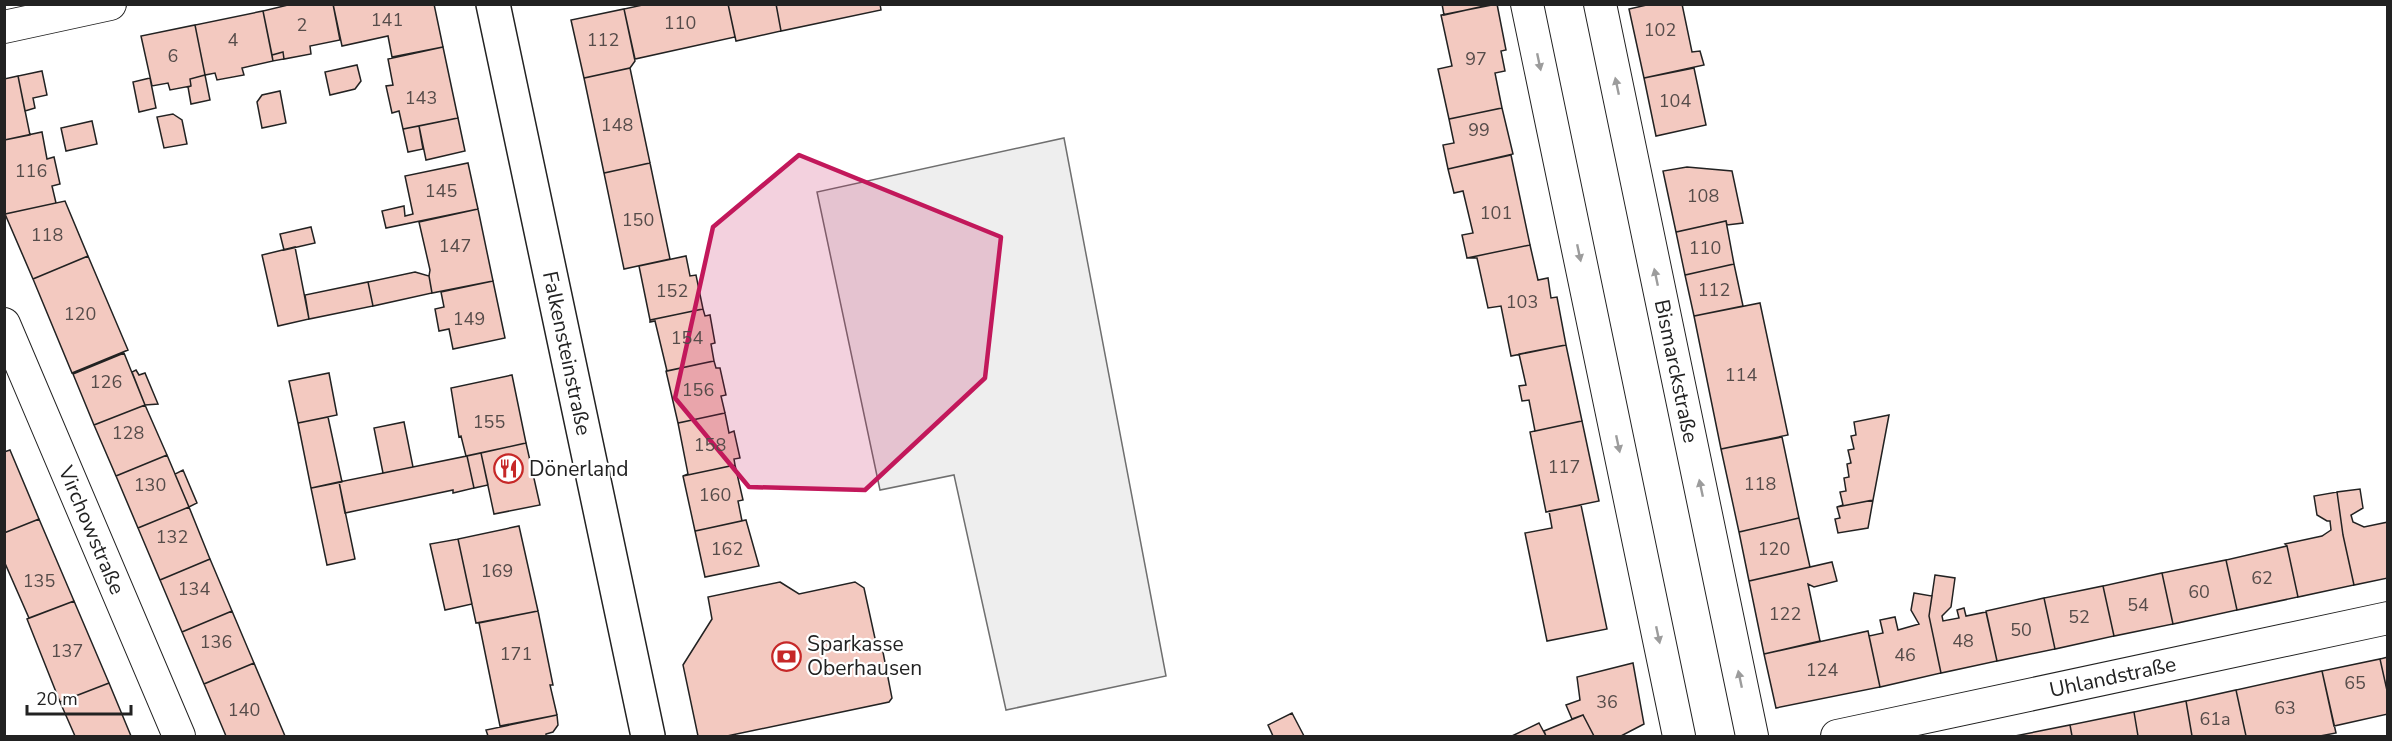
<svg xmlns="http://www.w3.org/2000/svg" width="2392" height="741" viewBox="0 0 2392 741" font-family="'Nunito Sans',sans-serif">
  <rect width="100%" height="100%" fill="#fff"/>
  <path fill="#eee" stroke="#6f6f6f" stroke-width="1.5" d="M1064,138L1166,676L1006,710L954,475L880,490L817,192Z"/>
  <path fill="#f3c9c0" stroke="#222" stroke-width="1.5" d="M292,4H333L340,40L310,46L311,54L284,59L283,52L272,55L263,11Z
    M333,4H434L443,47L392,57L388,36L342,46Z
    M647,4H728L735,37L635,59L624,9Z
    M728,4H776L781,31L736,41Z
    M776,4H880L881,10L781,31Z
    M1442,4H1493L1444,15Z
    M1497,4L1506,50L1501,51L1505,71L1495,73L1502,108L1449,119L1438,69L1452,66L1441,15Z
    M1651,4H1682L1692,52L1700,51L1704,65L1644,78L1629,9Z
    M624,9L635,61L630,68L584,78L571,20Z
    M263,11L273,61L242,68L244,75L217,80L215,73L205,75L195,25Z
    M195,25L205,75L190,79L191,86L170,90L168,83L152,86L141,36Z
    M443,47L458,118L403,129L399,111L392,113L386,86L393,85L388,59Z
    M283,52L284,59L273,61L272,55Z
    M357,65L361,81L355,89L330,95L325,72Z
    M630,68L650,163L604,173L584,78Z
    M1694,68L1706,125L1656,136L1644,78Z
    M42,71L47,95L33,98L35,108L25,111L18,76Z
    M205,75L210,100L191,104L188,87L191,86L190,79Z
    M18,76L30,135L4,140V79Z
    M150,78L156,108L139,112L133,82Z
    M280,91L286,123L262,128L257,102L262,95Z
    M1502,108L1513,154L1448,169L1443,145L1454,143L1449,119Z
    M173,114L182,120L187,144L164,148L157,117Z
    M458,118L465,151L426,160L419,126Z
    M92,121L97,144L66,151L61,128Z
    M419,126L423,149L408,152L403,129Z
    M42,132L47,159L54,157L60,184L52,186L56,203L5,214L4,140Z
    M1511,155L1530,245L1467,258L1462,235L1473,233L1463,191L1454,193L1448,169Z
    M468,163L478,209L386,228L382,211L404,206L405,216L413,214L405,176Z
    M650,163L670,259L624,269L604,173Z
    M1687,167L1732,171L1743,223L1727,225L1726,221L1676,232L1663,171Z
    M65,201L88,256L33,279L5,214Z
    M478,209L493,281L432,293L429,276L430,270L419,222Z
    M1726,221L1734,264L1685,275L1676,232Z
    M311,227L315,243L284,250L280,234Z
    M1530,245L1538,280L1548,278L1551,298L1557,297L1566,345L1511,356L1501,306L1488,308L1477,258H1467Z
    M295,247L309,319L278,326L262,255Z
    M88,256L128,350L72,373L33,279Z
    M686,256L690,276L696,275L703,309L650,320L639,266Z
    M1734,264L1743,306L1694,316L1685,275Z
    M415,272L429,276L432,293L373,306L368,282Z
    M493,281L505,338L453,349L449,329L439,331L435,309L444,307L441,292Z
    M368,282L373,306L309,319L305,295Z
    M1760,303L1788,435L1721,449L1694,316Z
    M703,309L705,316L710,315L715,343L711,344L714,361L667,371L655,321L650,322V320Z
    M1566,345L1582,421L1535,431L1529,400L1522,401L1519,386L1526,385L1519,354Z
    M124,353L145,405L94,425L73,374Z
    M714,361L716,368H720L726,395L721,396L725,413L678,423L666,371Z
    M136,370L139,375L145,373L158,404L145,405L132,372Z
    M329,373L337,415L298,423L289,381Z
    M512,375L526,443L466,456L461,436L459,437L451,388Z
    M145,405L167,455L116,476L94,425Z
    M725,413L729,433L734,431L740,458L734,459L735,465L683,476L688,474L678,423Z
    M1889,415L1873,500L1837,507L1843,505L1840,492L1846,491L1844,478L1849,477L1847,464L1851,463L1848,450L1854,449L1851,436L1856,435L1854,422Z
    M328,417L342,482L311,488L298,423Z
    M1582,421L1599,501L1546,512L1530,432Z
    M404,422L413,467L383,473L374,428Z
    M1782,437L1799,518L1739,532L1721,449Z
    M526,443L540,505L494,514L481,453Z
    M10,450L39,519L4,533V452Z
    M481,453L488,485L474,488L467,456Z
    M167,455L189,507L138,528L116,476Z
    M467,456L474,488L453,493V490L345,513L339,482Z
    M735,465L743,500L738,501L742,521L695,531L683,476Z
    M183,470L197,503L189,507L175,474Z
    M339,482L355,559L327,565L311,488Z
    M2360,489L2363,508L2351,515L2353,522L2364,527L2388,522V578L2354,585L2343,535L2337,492Z
    M2337,492L2343,535L2354,585L2298,597L2287,546L2285,544L2322,536L2331,530L2330,521H2327L2317,515L2314,496Z
    M1873,500L1868,528L1838,533L1835,519L1840,518L1837,507Z
    M1581,505L1607,629L1547,641L1525,533L1552,528L1549,511Z
    M189,507L210,559L160,580L138,528Z
    M1799,518L1810,567L1749,581L1739,532Z
    M39,519L74,601L29,618L4,561V533Z
    M746,520L759,566L705,577L695,531Z
    M519,526L538,611L476,623L458,539Z
    M458,539L472,604L445,610L430,544Z
    M2287,546L2298,597L2237,610L2226,560Z
    M210,559L232,611L182,632L160,580Z
    M2226,560L2237,610L2173,624L2162,573Z
    M1832,562L1837,581L1814,587L1808,584L1820,641L1764,654L1749,581Z
    M2162,573L2173,624L2114,636L2103,586Z
    M1935,575L1955,578L1951,607L1942,616L1943,621L1959,618L1957,610L1964,608L1966,616L1986,612L1997,661L1941,673L1929,616Z
    M780,582L799,594L855,582L864,588L876,643L882,647L892,698L889,702L727,736H698L683,665L712,619L708,597Z
    M2103,586L2114,636L2055,649L2044,598Z
    M1914,593L1932,596L1929,616L1941,673L1880,687L1869,636L1883,633L1880,620L1895,617L1898,630L1919,624L1911,610Z
    M2044,598L2055,649L1997,661L1986,611Z
    M74,601L109,683L60,702L27,619Z
    M232,611L254,663L204,684L182,632Z
    M538,611L553,685H550L557,715L500,726L479,623Z
    M1868,631L1880,687L1776,708L1764,654Z
    M2388,657V695L2380,659Z
    M2380,659L2388,695V714L2334,726L2322,671Z
    M254,663L285,736H226L204,684Z
    M1633,663L1644,724L1621,736H1594L1583,715L1572,719L1566,705L1580,700L1577,677Z
    M2322,671L2336,733L2320,736H2246L2236,690Z
    M109,683L131,736H75L60,702Z
    M2236,690L2246,736H2192L2186,701Z
    M2186,701L2192,736H2138L2134,712Z
    M2134,712L2138,736H2072L2070,725Z
    M1292,713L1304,736H1273L1268,725Z
    M557,715L558,725L553,732L546,734V736H488L486,730Z
    M1583,715L1594,736H1546L1544,731Z
    M1539,723L1546,736H1512Z
    M2070,725L2072,736H2015Z"/>
  <g fill="none" stroke-linecap="round" stroke-linejoin="round">
    <defs>
      <g id="street">
        <path d="M1527,4L1679,736"/>
        <path id="s1" d="M1600,4L1752,736"/>
        <path d="M4,27L110,4"/>
        <path id="s2" d="M4,324L179,736"/>
        <path id="s3" d="M1837,736L2388,618"/>
      </g>
      <g id="secondary">
        <path id="s4" d="M493,4L648,736"/>
      </g>
    </defs>
    <use href="#street" stroke="#222" stroke-width="34"/>
    <use href="#secondary" stroke="#222" stroke-width="36"/>
    <use href="#street" stroke="#fff" stroke-width="32"/>
    <use href="#secondary" stroke="#fff" stroke-width="33"/>
  </g>
  <defs><path id="oneway-solid" d="M-6-.8H1V-3.2L6.5 0L1 3.2V.8H-6Z" transform="scale(1.5)"/></defs>
  <g fill="#9c9c9c">
    <use href="#oneway-solid" transform="translate(1539 62) rotate(78)"/>
    <use href="#oneway-solid" transform="translate(1617 86) rotate(-102)"/>
    <use href="#oneway-solid" transform="translate(1579 253) rotate(78)"/>
    <use href="#oneway-solid" transform="translate(1656 277) rotate(-102)"/>
    <use href="#oneway-solid" transform="translate(1618 444) rotate(78)"/>
    <use href="#oneway-solid" transform="translate(1701 488) rotate(-102)"/>
    <use href="#oneway-solid" transform="translate(1658 635) rotate(78)"/>
    <use href="#oneway-solid" transform="translate(1740 679) rotate(-102)"/>
  </g>
  <path fill="#c2185b" fill-opacity="0.2" stroke="#c2185b" stroke-width="4.5" stroke-linejoin="round" d="M799,155L1001,237L985,378L865,490L749,487L675,398L713,227Z"/>
  <defs>
    <symbol id="restaurant-ring" viewBox="-11 -11 22 22"><circle r="9.5" fill="#fff" stroke="#c62828" stroke-width="1.5"/><path d="M-5-6h1v4h1v-4h1v4h1v-4h1v5L-1.5 .5V6h-2V.5L-5-1ZM5-6V6H3V1.5H1.5Q1.5-4 5-6Z" fill="#c62828"/></symbol>
    <symbol id="bank-ring" viewBox="-11 -11 22 22"><circle r="9.5" fill="#fff" stroke="#c62828" stroke-width="1.5"/><path d="M-6-4H6V4H-6ZM0-2.3a2.3 2.3 0 1 0 0 4.6a2.3 2.3 0 1 0 0-4.6Z" fill="#c62828"/></symbol>
  </defs>
  <g fill-rule="evenodd">
    <use href="#restaurant-ring" x="492" y="452" width="33" height="33"/>
    <use href="#bank-ring" x="770" y="640" width="33" height="33"/>
  </g>
  <g text-anchor="middle" dominant-baseline="central" stroke-width="4.5" stroke-linejoin="round" paint-order="stroke">
    <g font-size="18" fill="#564c4a">
      <text x="387" y="20">141</text>
      <text x="680" y="23">110</text>
      <text x="302" y="25">2</text>
      <text x="1660" y="30">102</text>
      <text x="233" y="40">4</text>
      <text x="603" y="40">112</text>
      <text x="173" y="56">6</text>
      <text x="1476" y="59">97</text>
      <text x="421" y="98">143</text>
      <text x="1675" y="101">104</text>
      <text x="617" y="125">148</text>
      <text x="1479" y="130">99</text>
      <text x="31" y="171">116</text>
      <text x="441" y="191">145</text>
      <text x="1703" y="196">108</text>
      <text x="1496" y="213">101</text>
      <text x="638" y="220">150</text>
      <text x="47" y="235">118</text>
      <text x="455" y="246">147</text>
      <text x="1705" y="248">110</text>
      <text x="1714" y="290">112</text>
      <text x="672" y="291">152</text>
      <text x="1522" y="302">103</text>
      <text x="80" y="314">120</text>
      <text x="469" y="319">149</text>
      <text x="687" y="338">154</text>
      <text x="1741" y="375">114</text>
      <text x="106" y="382">126</text>
      <text x="698" y="390">156</text>
      <text x="489" y="422">155</text>
      <text x="128" y="433">128</text>
      <text x="710" y="445">158</text>
      <text x="1564" y="467">117</text>
      <text x="1760" y="484">118</text>
      <text x="150" y="485">130</text>
      <text x="715" y="495">160</text>
      <text x="172" y="537">132</text>
      <text x="727" y="549">162</text>
      <text x="1774" y="549">120</text>
      <text x="497" y="571">169</text>
      <text x="2262" y="578">62</text>
      <text x="39" y="581">135</text>
      <text x="194" y="589">134</text>
      <text x="2199" y="592">60</text>
      <text x="2138" y="605">54</text>
      <text x="1785" y="614">122</text>
      <text x="2079" y="617">52</text>
      <text x="2021" y="630">50</text>
      <text x="1963" y="641">48</text>
      <text x="216" y="642">136</text>
      <text x="67" y="651">137</text>
      <text x="516" y="654">171</text>
      <text x="1905" y="655">46</text>
      <text x="1822" y="670">124</text>
      <text x="2355" y="683">65</text>
      <text x="1607" y="702">36</text>
      <text x="2285" y="708">63</text>
      <text x="244" y="710">140</text>
      <text x="2215" y="719">61a</text>
    </g>
    <g font-size="21" fill="#222" stroke="#fff">
      <text stroke="none"><textPath href="#s4" startOffset="357">Falkensteinstraße</textPath></text>
      <text stroke="none"><textPath href="#s1" startOffset="375">Bismarckstraße</textPath></text>
      <text stroke="none"><textPath href="#s2" startOffset="224">Virchowstraße</textPath></text>
      <text stroke="none"><textPath href="#s3" startOffset="282">Uhlandstraße</textPath></text>
    </g>
    <g font-size="21" fill="#222" stroke="#fff" text-anchor="start">
      <text x="529" y="469">Dönerland</text>
      <text x="807" y="644">Sparkasse<tspan x="807" dy="24">Oberhausen</tspan></text>
    </g>
  </g>
  <rect width="2392" height="741" fill="none" stroke="#222222" stroke-width="12"/>
  <path d="M27 705v9h104v-9" fill="none" stroke="#222222" stroke-width="3"/>
  <text x="36" y="705" font-size="18" fill="#222222" stroke="#ffffff" stroke-width="4.5" paint-order="stroke">20 m</text>
</svg>
